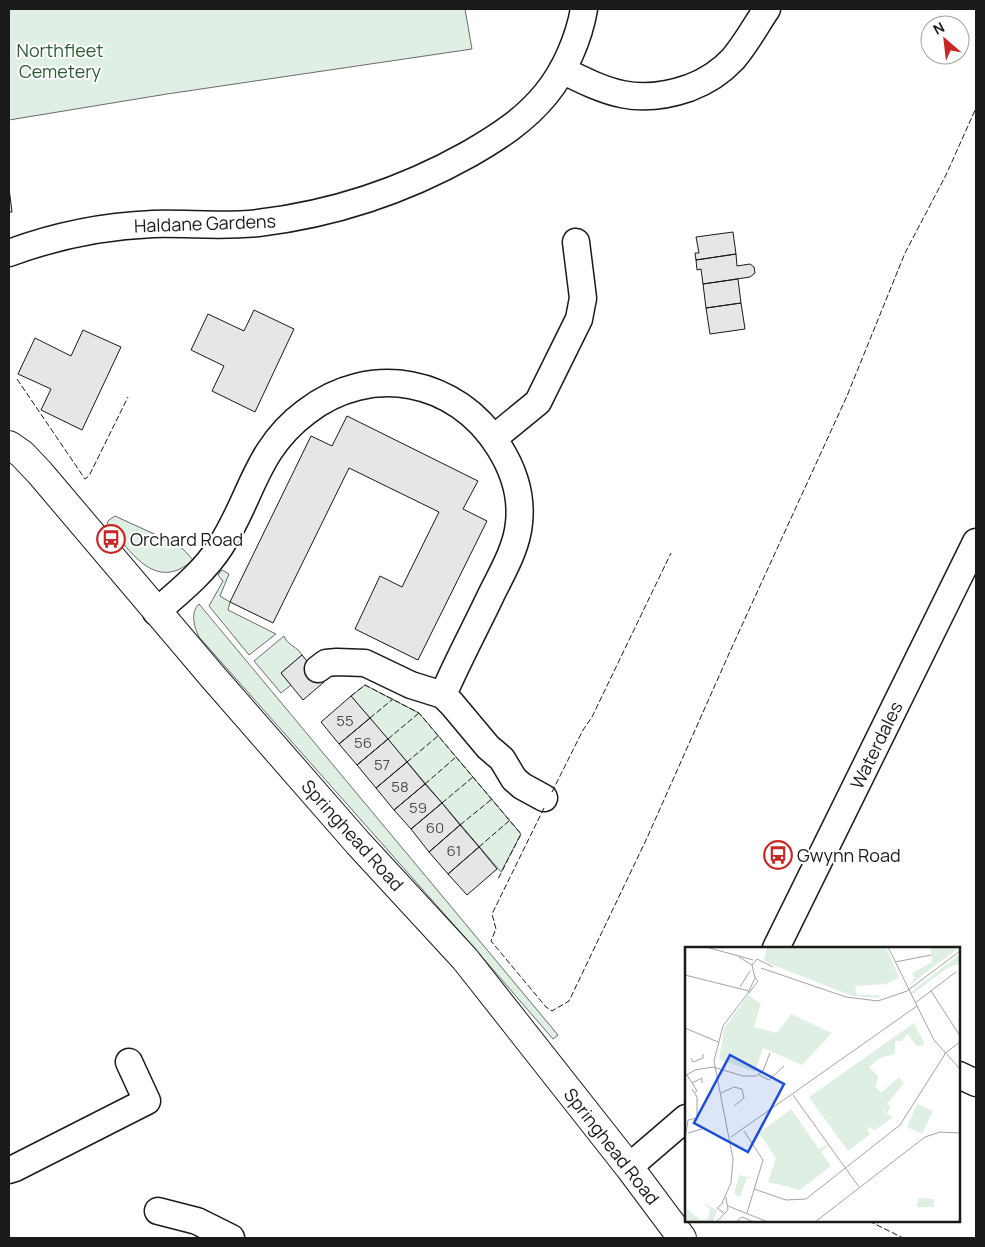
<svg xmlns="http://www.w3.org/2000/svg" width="985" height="1247" viewBox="0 0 985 1247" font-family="Manrope,sans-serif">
  <rect width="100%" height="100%" fill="#fff"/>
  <path fill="#e0efe3" stroke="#6a6a6a" d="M9,9H465L472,49L167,94L9,120Z
    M115,516L176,544L184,550L193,560C155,594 129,550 107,523L109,520Z
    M222,570L229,574L220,596L230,602L228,610L276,634L249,655L209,606L223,581L218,575Z
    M199,604L558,1035L553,1039L470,943L199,637C194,626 190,613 199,604Z
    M284,636C287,645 298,647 302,655L281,673L291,685L281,693L254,661Z
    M365,685L419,713L521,834L501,872L351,696Z"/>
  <path fill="#e6e6e6" stroke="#1a1a1a" d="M9,188L12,212H9Z
    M733,232L736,254L696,260L695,253H699L696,237Z
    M736,254L737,266L750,264L754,267L755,273L750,277L703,284L701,269L697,270L696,260Z
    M738,279L741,303L706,308L703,284Z
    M741,303L745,329L710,334L706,308Z
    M254,310L294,329L255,412L212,391L224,366L191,350L208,314L244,331Z
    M83,330L121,347L82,430L41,410L51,389L18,374L35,338L71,356Z
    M347,416L478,481L463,509L487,521L418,660L355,629L380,576L402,587L439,512L349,468L273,623L230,602L311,436L332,446Z
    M302,655L324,682L303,700L281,673Z
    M351,696L370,718L339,744L321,722Z
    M370,718L388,739L357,765L339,744Z
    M388,739L407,762L376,788L357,765Z
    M407,762L425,784L394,810L376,788Z
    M425,784L442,803L411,829L394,810Z
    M442,803L460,825L429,852L411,829Z
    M460,825L479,847L448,874L429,852Z
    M479,847L497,869L467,895L448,874Z"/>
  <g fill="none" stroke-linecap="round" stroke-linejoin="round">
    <defs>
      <path id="minor" d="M562,70C608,93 637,106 689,88C705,82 721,72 733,59C746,44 756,25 767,9
        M9,253C55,236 103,226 153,224C188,223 223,227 258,223C334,214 403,191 469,154C497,138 525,120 546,94C565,71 579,38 584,9
        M494,438L538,402L579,319L583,298L576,242
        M156,612C179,592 203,573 220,547C252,498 255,450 306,412C370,362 457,379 499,447C513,469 522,496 519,523C517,547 503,571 492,593C476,627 458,660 443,695
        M318,669L326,663L337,662L365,663L411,685L443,695L452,704L488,747L502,759L514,779L522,786L544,798
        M776,948L976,542
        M959,1075L976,1083
        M629,1167L686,1118
        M9,1170L15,1168L147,1101L129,1062
        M158,1211L197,1221L231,1238"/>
      <path id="secondary" d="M9,445L22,454L40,473L213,677L358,843L465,959L629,1167L682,1238"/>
    </defs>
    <use href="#minor" stroke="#1a1a1a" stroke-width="29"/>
    <use href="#secondary" stroke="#1a1a1a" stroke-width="30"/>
    <use href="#minor" stroke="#fff" stroke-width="26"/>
    <use href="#secondary" stroke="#fff" stroke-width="28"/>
    <path stroke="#1a1a1a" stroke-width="1" stroke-dasharray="6 2.5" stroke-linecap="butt" d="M17,379L85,479L89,476L128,397
      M351,696L365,685L419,713L521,834L498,879
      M370,718L393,699
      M388,739L419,713
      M407,762L438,736
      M425,784L456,757
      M552,792L583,730L592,717L671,553
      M442,803L473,777
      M544,808L492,914L496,929L491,941L546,1007L552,1011L569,1001L647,838L732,647L847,396L905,253L946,175L976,108
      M460,825L492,799
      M479,847L510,820
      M869,1221L903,1238"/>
  </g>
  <defs>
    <symbol id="bus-ring" viewBox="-11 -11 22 22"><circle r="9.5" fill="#fff" stroke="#c62828" stroke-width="1.5"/><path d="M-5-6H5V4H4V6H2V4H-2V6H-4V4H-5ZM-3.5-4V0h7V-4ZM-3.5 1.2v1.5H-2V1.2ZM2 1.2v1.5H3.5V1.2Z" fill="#c62828"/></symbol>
  </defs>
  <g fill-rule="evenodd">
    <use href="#bus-ring" x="95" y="523" width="32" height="32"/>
    <use href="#bus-ring" x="762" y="839" width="32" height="32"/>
  </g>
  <g text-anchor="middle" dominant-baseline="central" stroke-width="4" stroke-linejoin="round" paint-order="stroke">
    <g font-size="15" fill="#4d4d4d">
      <text x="345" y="720">55</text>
      <text x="363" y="742">56</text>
      <text x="382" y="764">57</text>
      <text x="400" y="786">58</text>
      <text x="418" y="807">59</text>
      <text x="435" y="827">60</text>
      <text x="454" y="850">61</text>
    </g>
    <g font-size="18" fill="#2b5a34" stroke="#fff">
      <text x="60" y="50">Northfleet<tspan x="60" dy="21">Cemetery</tspan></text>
    </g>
    <g font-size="18" fill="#1a1a1a" stroke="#fff">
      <text transform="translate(205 223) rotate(-2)">Haldane Gardens</text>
      <text transform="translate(876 745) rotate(-64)">Waterdales</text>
      <text transform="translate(353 835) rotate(48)">Springhead Road</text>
      <text transform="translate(612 1146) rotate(52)">Springhead Road</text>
    </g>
    <g font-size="18" fill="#1a1a1a" stroke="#fff" text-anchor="start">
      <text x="130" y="539">Orchard Road</text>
      <text x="797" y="855">Gwynn Road</text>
    </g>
  </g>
  <g transform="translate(685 947)">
    <rect width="275" height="275" fill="#fff"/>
    <path d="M82,0H201L214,31L201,37L170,39L172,48H194L195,51L167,49L83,16L79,13ZM245,0H275L223,39L230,31L227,26L247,15ZM275,7V17L264,20L226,48V45ZM63,48L76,57L69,80L92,86L106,67L147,86L117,118L78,101L70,125L34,112L39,82ZM229,76L240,98L232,99L222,87L217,94H210V107L195,111L184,120L193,129L191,140L196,146L214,130L219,136L202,157L206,159L202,166L199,164L200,160L198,164L208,170L189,184L186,180L182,182L185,187L163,204L124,150ZM232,157L248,164L237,187L222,180ZM106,162L134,202L142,197L144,199L136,205L146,219L115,243L83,235L91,211L74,186ZM54,228L68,231H62L55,250L49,247ZM233,251L249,252V260H232ZM18,256L32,263L28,275H0L2,262L16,273L23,272L25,262Z" fill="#e0efe3"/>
    <path fill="none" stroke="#a3a3a3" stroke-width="1" d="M21,0L68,13M203,0L249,93L275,122M210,15L246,8M67,18L72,12L88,20M76,21L161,50L193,54L222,44L275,4M0,28L64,44M55,40L65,24M246,44L275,89M64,46L73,34L70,31M230,56L271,25M0,81L33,95M259,107L275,95M6,111L8,115L18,111V107M2,128L12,144L10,145M74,128L84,133L99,119M0,129L10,123L28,120L58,129H71L78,124L85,106M7,136L17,131V136M36,146L49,140L57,142L59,151L49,159M108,148L174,240M59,184L78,213L62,266M3,186L20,181M46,190L232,59M0,192L3,173L12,171V150L7,142M69,242L101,253L121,252L215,178L260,107M37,256L46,236L48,212L29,114L38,79L63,46L70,31L67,18L54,10M38,256L32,261L39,266M43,259L83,275M31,275L43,263L41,250M51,275L57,270L69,275M130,275L240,190L255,185L275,186"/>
    <path fill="#1d4ed8" fill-opacity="0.15" stroke="#1d4ed8" stroke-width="2.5" d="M45,108L99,137L63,205L9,176Z"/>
    <rect width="275" height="275" fill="none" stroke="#1a1a1a" stroke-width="2.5"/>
  </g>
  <rect width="985" height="1247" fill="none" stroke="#1a1a1a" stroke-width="20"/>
  <g transform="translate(945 40) rotate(332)"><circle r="24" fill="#ffffff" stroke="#a3a3a3"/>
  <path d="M0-4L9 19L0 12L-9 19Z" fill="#c62828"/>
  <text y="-8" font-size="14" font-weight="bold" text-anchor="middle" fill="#1a1a1a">N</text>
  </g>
</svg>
